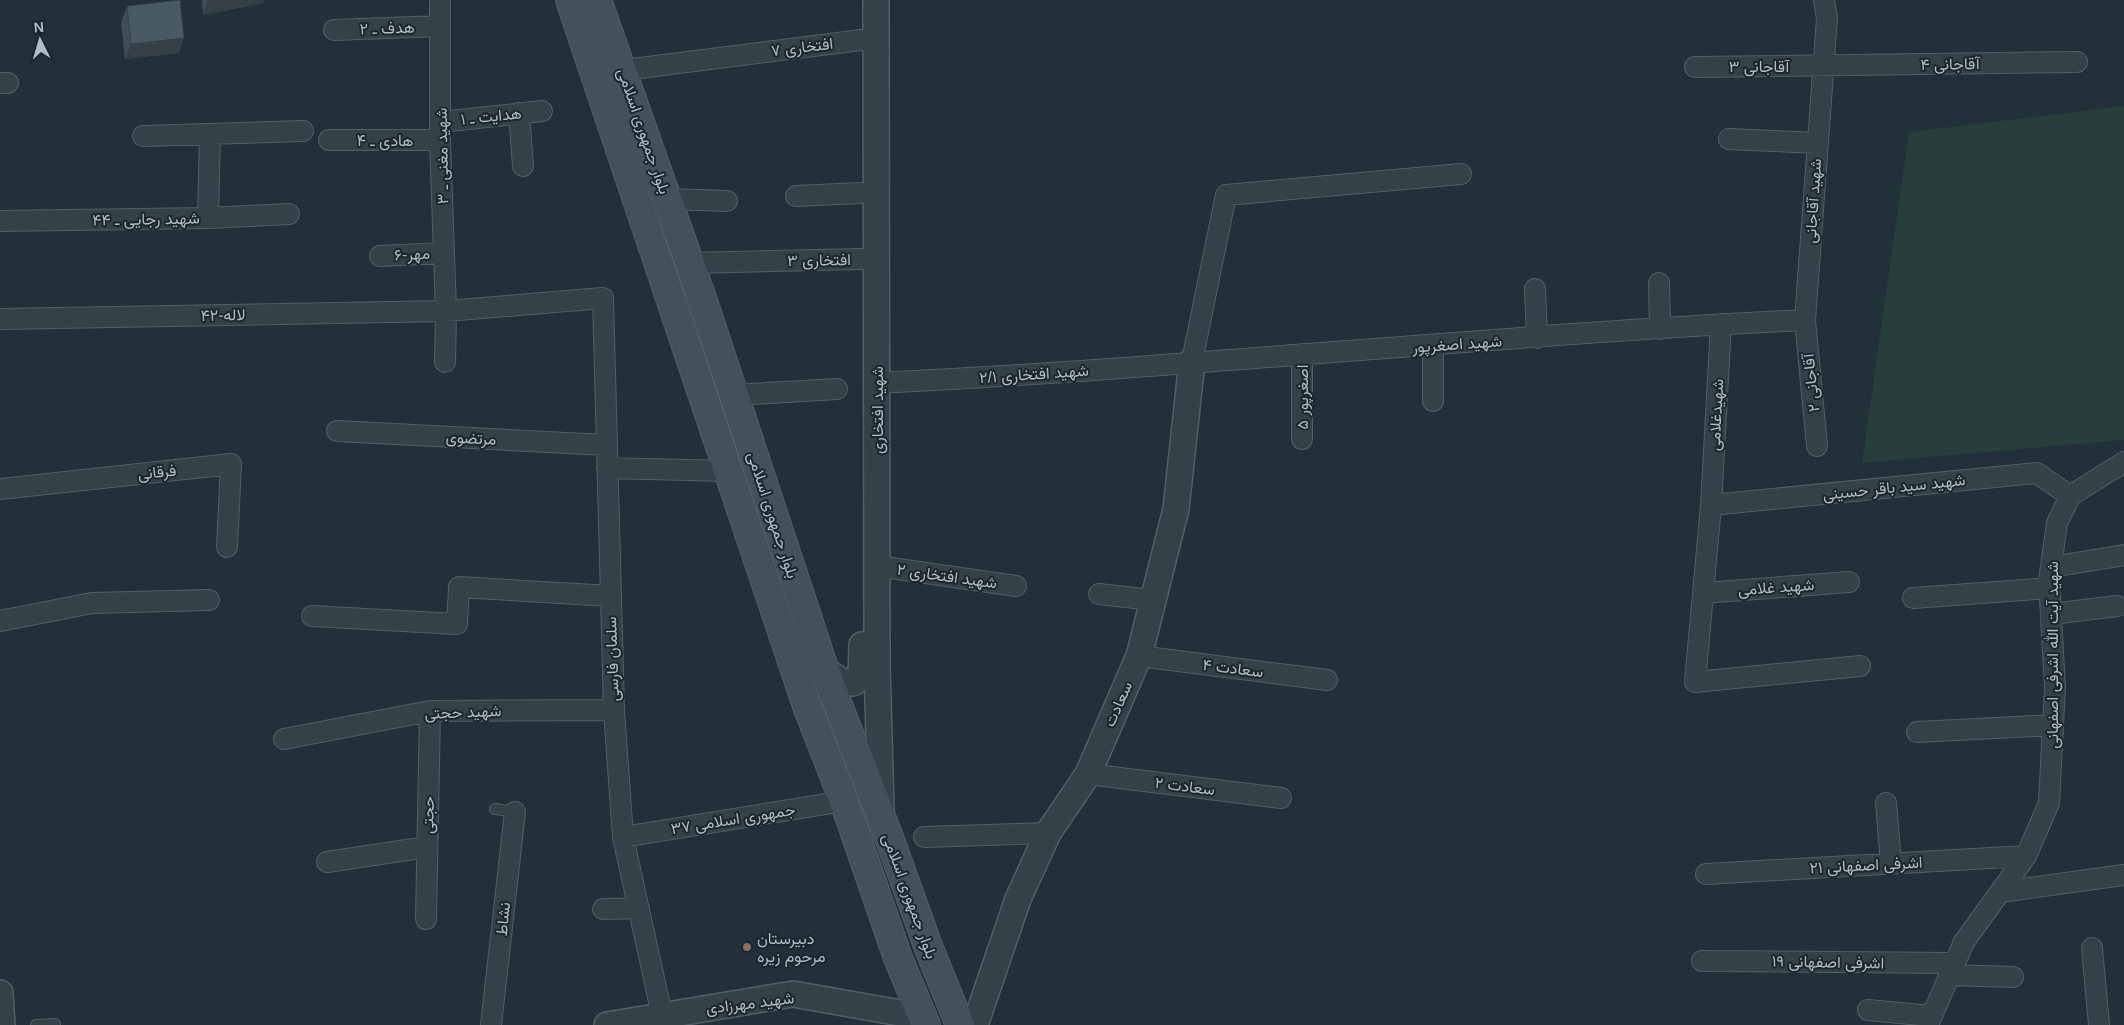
<svg xmlns="http://www.w3.org/2000/svg" width="2124" height="1025" viewBox="0 0 2124 1025" font-family="Helvetica,Vazirmatn,sans-serif">
  <rect width="100%" height="100%" fill="#223039"/>
  <path fill="#273e3b" d="M2124,106V440L1862,463L1909,132Z"/>
  <g fill="none" stroke-linecap="round" stroke-linejoin="round">
    <defs>
      <path id="service" d="M495,809L515,812
        M36,1025L55,1024"/>
      <path id="minor" d="M440,0V140L446,311L445,362
        M334,30L440,26
        M1695,67L2077,62
        M624,70L861,40
        M0,83H8
        M519,113L523,166
        M441,122L542,111
        M143,136L303,131
        M1729,139L1817,143
        M329,140H440
        M796,196L861,193
        M668,199L727,201
        M208,218L289,214
        M0,221L208,218L210,134
        M380,256L444,253
        M690,263L862,259
        M1659,283L1660,329
        M1535,289L1537,338
        M0,319L446,311L603,298L614,710L623,837L662,1015
        M1805,320L1817,446
        M1721,324L1711,505L1695,682L1860,666
        M1302,354V439
        M1192,361L1226,195L1461,174
        M877,383C1186,368 1495,335 1805,320L1827,18L1824,0
        M734,395L837,389
        M1433,401V345
        M337,431L606,445
        M607,468L728,471
        M0,489L231,464L227,547
        M2070,496L2124,462
        M1711,505L2037,473L2070,496
        M877,566L1016,586
        M2051,567L2124,555
        M1703,593L1849,582
        M1099,594L1153,600
        M1913,598L2050,588
        M2051,614L2117,606
        M312,616L457,624L459,587L611,596
        M0,621L92,603L209,600
        M1139,656L1327,680
        M1917,732L2053,725
        M284,739L430,711L614,710
        M1088,774L1281,798
        M1886,803L1891,863
        M623,837L844,801
        M924,837L1048,833
        M327,862L427,847
        M1706,874L2026,856
        M2000,892L2124,875
        M603,909L639,908
        M426,919L430,711
        M2092,948L2099,1025
        M1702,961L1954,963
        M1949,975L2013,977
        M1868,1010L1931,1016
        M491,1025L515,812
        M1928,1025L1964,942L2026,856L2049,803L2055,687L2049,580L2057,523L2070,496"/>
      <path id="tertiary" d="M876,0L877,665L881,809
        M825,671L842,681L853,683L861,677L862,645
        M0,993L2,1025
        M607,1025L793,994L923,1017
        M975,1025L1018,899L1048,833L1088,774L1139,656L1176,509L1192,361"/>
      <path id="secondary" d="M570,0L807,706L844,801L898,958L926,1025
        M597,0L703,301L825,671L890,840L928,946L960,1025"/>
    </defs>
    <use href="#service" stroke="#535f67" stroke-width="12"/>
    <use href="#minor" stroke="#535f67" stroke-width="22"/>
    <use href="#tertiary" stroke="#535f67" stroke-width="28"/>
    <use href="#secondary" stroke="#535f67" stroke-width="30"/>
    <use href="#service" stroke="#354149" stroke-width="10"/>
    <use href="#minor" stroke="#354149" stroke-width="20"/>
    <use href="#tertiary" stroke="#354149" stroke-width="25"/>
    <use href="#secondary" stroke="#43515c" stroke-width="28"/>
  </g>
  <path fill="#404d57" d="M202,0H264L263,3L203,15Z
    M127,6L179,53L125,59L121,22Z"/>
  <path fill="#343f47" d="M208,0H264L263,3L203,15Z
    M184,38L179,53L125,59L131,44Z"/>
  <path fill="#4a5a65" stroke="#343f47" d="M180,0L184,38L131,44L127,6Z"/>
  <circle fill="#8d6e63" stroke="#1b262e" stroke-width="2" cx="747" cy="947" r="5"/>
  <g text-anchor="middle" dominant-baseline="central" stroke-width="4" stroke-linejoin="round" paint-order="stroke">
    <g font-size="16" fill="#b0bcc6" stroke="#1b262e">
      <text transform="translate(387 28) rotate(-2)">هدف ـ ۲</text>
      <text transform="translate(802 47) rotate(-7)">افتخاری ۷</text>
      <text transform="translate(1950 64) rotate(-1)">آقاجانی ۴</text>
      <text x="1759" y="66">آقاجانی ۳</text>
      <text transform="translate(491 116) rotate(-6)">هدایت ـ ۱</text>
      <text transform="translate(644 131) rotate(71)">بلوار جمهوری اسلامی</text>
      <text x="385" y="140">هادی ـ ۴</text>
      <text transform="translate(442 156) rotate(-91)">شهید مغنی ـ ۳</text>
      <text transform="translate(1813 201) rotate(-86)">شهید آقاجانی</text>
      <text transform="translate(146 219) rotate(-1)">شهید رجایی ـ ۴۴</text>
      <text transform="translate(412 254) rotate(-3)">مهر-۶</text>
      <text transform="translate(819 260) rotate(-1)">افتخاری ۳</text>
      <text transform="translate(223 315) rotate(-1)">لاله-۴۲</text>
      <text transform="translate(1457 344) rotate(-4)">شهید اصغرپور</text>
      <text transform="translate(1034 374) rotate(-4)">شهید افتخاری ۲/۱</text>
      <text transform="translate(1811 383) rotate(-96)">آقاجانی ۲</text>
      <text transform="translate(1302 397) rotate(-90)">اصغرپور ۵</text>
      <text transform="translate(877 410) rotate(-90)">شهید افتخاری</text>
      <text transform="translate(1716 415) rotate(-87)">شهیدغلامی</text>
      <text transform="translate(471 438) rotate(3)">مرتضوی</text>
      <text transform="translate(157 472) rotate(-6)">فرقانی</text>
      <text transform="translate(1894 487) rotate(-6)">شهید سید باقر حسینی</text>
      <text transform="translate(773 515) rotate(72)">بلوار جمهوری اسلامی</text>
      <text transform="translate(947 576) rotate(8)">شهید افتخاری ۲</text>
      <text transform="translate(1776 587) rotate(-4)">شهید غلامی</text>
      <text transform="translate(2052 655) rotate(-90)">شهید آیت الله اشرفی اصفهانی</text>
      <text transform="translate(612 659) rotate(-92)">سلمان فارسی</text>
      <text transform="translate(1233 668) rotate(7)">سعادت ۴</text>
      <text transform="translate(1118 704) rotate(-66)">سعادت</text>
      <text transform="translate(463 712) rotate(-2)">شهید حجتی</text>
      <text transform="translate(1185 786) rotate(7)">سعادت ۲</text>
      <text transform="translate(428 815) rotate(-89)">حجتی</text>
      <text transform="translate(733 819) rotate(-9)">جمهوری اسلامی ۳۷</text>
      <text transform="translate(1866 865) rotate(-3)">اشرفی اصفهانی ۲۱</text>
      <text transform="translate(910 896) rotate(70)">بلوار جمهوری اسلامی</text>
      <text transform="translate(503 919) rotate(-84)">نشاط</text>
      <text transform="translate(1828 962) rotate(1)">اشرفی اصفهانی ۱۹</text>
      <text transform="translate(750 1003) rotate(-7)">شهید مهرزادی</text>
    </g>
    <g font-size="16" fill="#b0bcc6" stroke="#1b262e" text-anchor="start">
      <text x="757" y="938">دبیرستان<tspan x="757" dy="18">مرحوم زیره</tspan></text>
    </g>
  </g>
  <g transform="translate(40 40) rotate(355)" stroke="#1b262e" stroke-width="4" paint-order="stroke">
  <path d="M0-4L9 19L0 12L-9 19Z" fill="#b0bcc6"/>
  <text y="-8" font-size="14" font-weight="bold" text-anchor="middle" fill="#b0bcc6">N</text>
  </g>
</svg>
